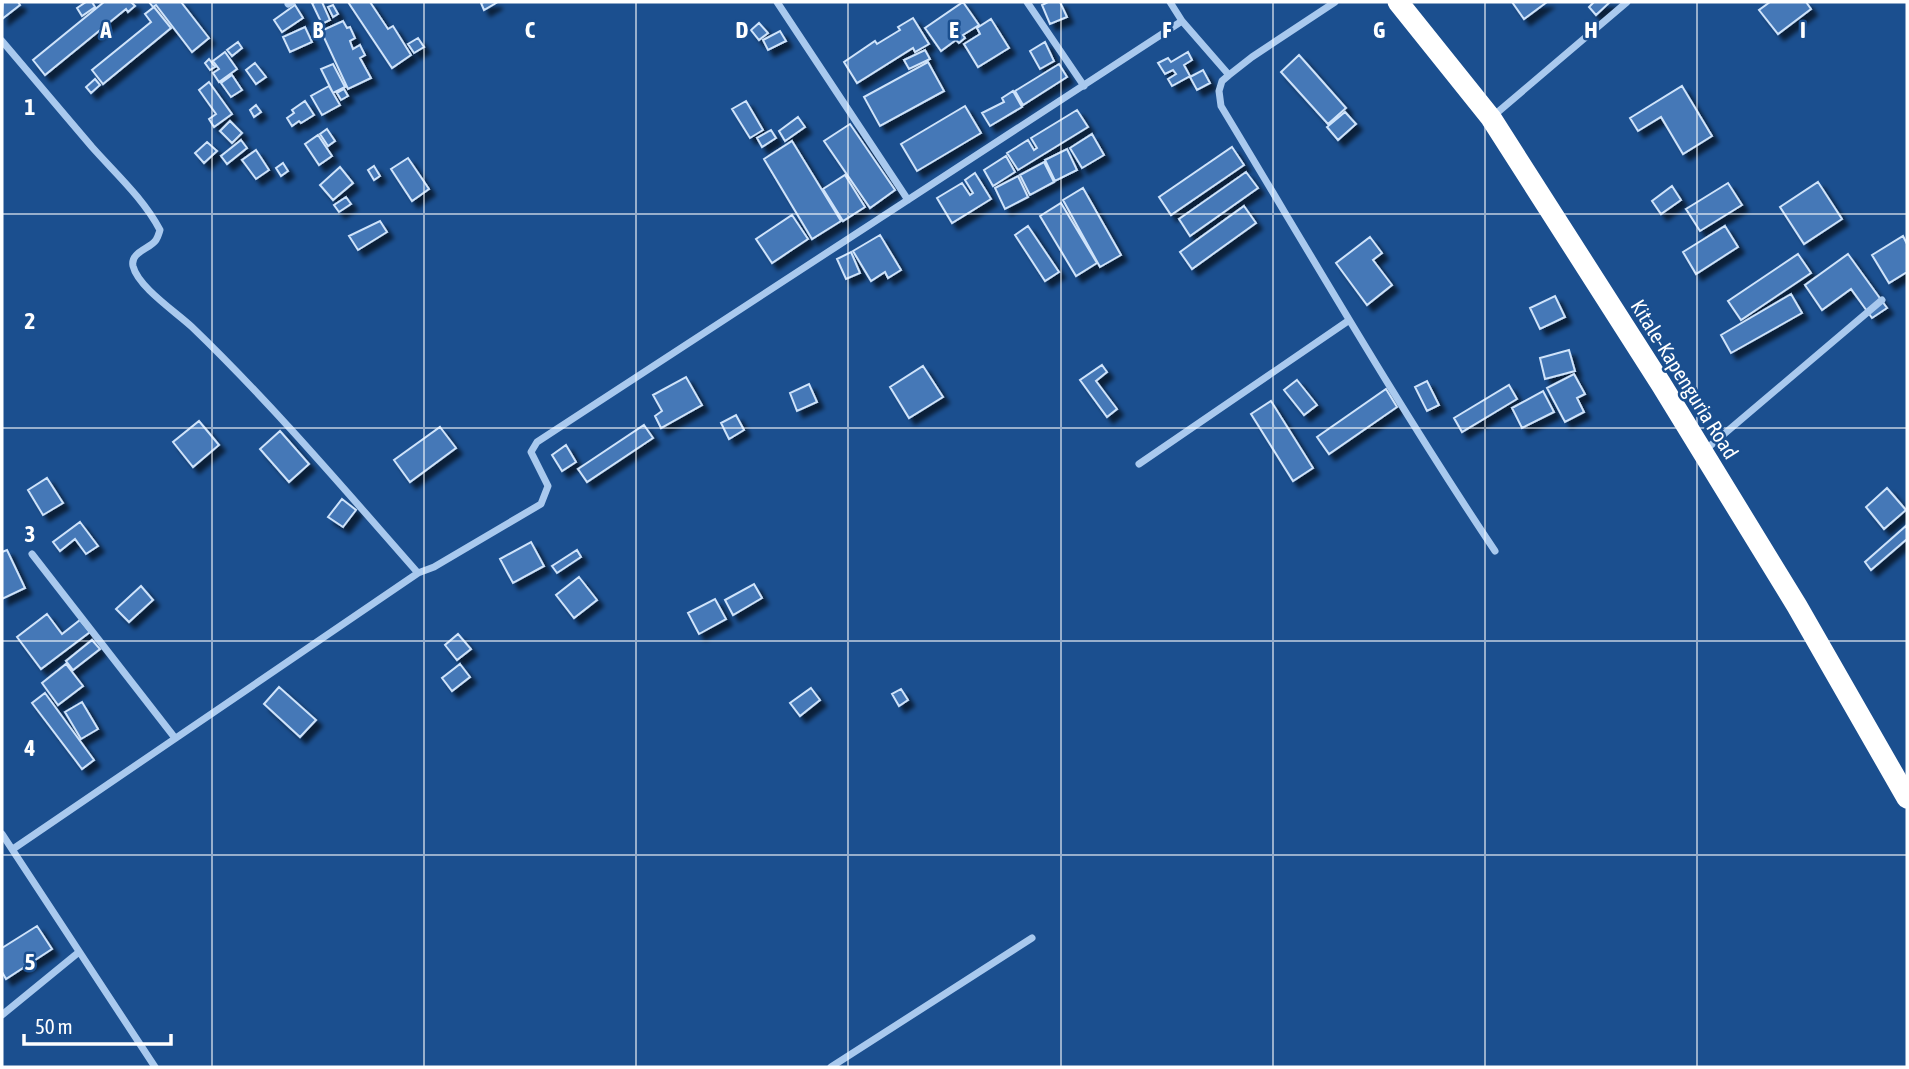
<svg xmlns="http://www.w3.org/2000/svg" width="1909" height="1069" viewBox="0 0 1909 1069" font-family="'Asap Condensed',sans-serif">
  <defs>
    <filter id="shadow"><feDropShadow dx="6" dy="6" stdDeviation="2" flood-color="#0009"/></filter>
  </defs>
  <rect width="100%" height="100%" fill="#1b4f8f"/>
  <path fill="#4478b7" stroke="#cfe3fa" stroke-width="2" filter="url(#shadow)" d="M3,2H18L20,5L2,19Z
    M86,2H92L95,7L82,16L77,8Z
    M104,2H131L135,6L128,12L126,9L45,75L33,60Z
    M149,2H181L209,38L192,52L156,5L153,7Z
    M315,2H322L330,20L322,24L312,3Z
    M348,2H370L388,29L393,26L411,55L392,68Z
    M484,2H495L496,3L484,10L481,3Z
    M963,2L979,25L963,35L965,38L959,43L956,40L941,51L925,28Z
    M1048,2H1060L1067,17L1050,24L1042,5Z
    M1512,2H1547L1524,19Z
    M1594,2H1610L1596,15L1589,7Z
    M1770,2H1806L1811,9L1778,34L1759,10Z
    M295,5L303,18L282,32L274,20Z
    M333,5L338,14L333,17L328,7Z
    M154,7L171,28L103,84L92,70L151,22L145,14Z
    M913,18L929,44L915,52L913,48L857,83L844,62L875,41L877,44L900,30L898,27Z
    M991,19L1009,48L978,67L964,44L980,34L977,28Z
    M343,21L347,28L350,27L355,38L350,41L353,49L360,45L365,55L360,58L371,78L348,89L321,31Z
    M759,23L768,33L759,40L751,30Z
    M305,27L312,42L290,52L283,37Z
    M780,31L786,41L768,50L763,40Z
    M418,38L424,47L414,53L408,44Z
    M238,42L242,48L232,56L227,50Z
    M1045,42L1054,61L1040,69L1030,51Z
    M925,50L930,59L909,69L904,60Z
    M225,52L237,69L219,82L213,73L219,69L213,61Z
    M1188,52L1192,60L1184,65L1190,76L1172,86L1168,79L1176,74L1173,70L1165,74L1158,63L1168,58L1171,62Z
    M1299,55L1346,108L1328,124L1281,72Z
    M209,59L215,67L210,70L205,63Z
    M928,62L944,91L880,126L864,97Z
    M255,63L266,77L256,84L246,70Z
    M333,64L345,87L333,93L321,69Z
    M1059,64L1067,77L1023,105L1015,91Z
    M1203,70L1210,83L1197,90L1190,77Z
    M232,75L242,90L231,97L221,83Z
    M95,79L100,85L91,93L86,87Z
    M209,82L232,114L214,127L209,119L216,114L199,90Z
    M329,86L340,105L322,115L311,96Z
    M1682,86L1712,136L1683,154L1661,117L1638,131L1630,118Z
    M344,89L348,96L341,100L337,93Z
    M1013,91L1022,107L990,126L982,113L1004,102L1002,98Z
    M305,101L314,115L301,123L299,121L292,126L287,118L294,113L292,110Z
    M746,101L763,130L750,138L732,109Z
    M256,105L261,112L254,117L250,110Z
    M965,106L981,133L917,171L901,144Z
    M1077,110L1088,127L1018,170L1007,153L1028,140L1034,150L1037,148L1031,138Z
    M1345,112L1356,124L1338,140L1327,127Z
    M798,117L805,127L785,141L779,131Z
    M230,121L242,133L232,143L220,131Z
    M850,124L895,190L870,208L824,141Z
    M327,129L335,141L328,146L320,134Z
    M771,130L776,138L762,147L757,138Z
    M1092,134L1104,155L1082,168L1070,148Z
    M318,135L332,156L319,165L305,144Z
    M241,140L247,148L227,164L221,156Z
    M792,141L841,221L812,239L764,159Z
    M207,142L217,151L204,163L195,153Z
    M1232,147L1244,165L1171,215L1159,197Z
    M1067,149L1077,170L1055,181L1045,160Z
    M256,150L269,170L256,179L242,160Z
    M1006,156L1015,172L993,186L984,170Z
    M408,158L429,189L412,201L391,169Z
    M1044,162L1054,182L1030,195L1020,175Z
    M283,163L288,171L281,176L276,168Z
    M374,166L380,176L374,180L368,170Z
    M340,167L353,183L333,200L320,185Z
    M1246,172L1258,188L1190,236L1179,219Z
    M975,173L991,199L952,223L937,198L962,183L970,195L973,193L965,180Z
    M845,175L865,207L843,221L823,189Z
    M1018,176L1028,197L1005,209L995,188Z
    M1818,182L1842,219L1804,244L1780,207Z
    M1728,183L1742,205L1700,231L1686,209Z
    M1672,186L1681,200L1661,214L1652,201Z
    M1083,188L1121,255L1100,267L1063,200Z
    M346,197L351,204L339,212L334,205Z
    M1061,203L1097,263L1076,276L1040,216Z
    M1244,206L1256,223L1192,269L1180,252Z
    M792,215L808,239L772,263L756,239Z
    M380,221L387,232L358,250L349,236Z
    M1028,226L1059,272L1045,281L1015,235Z
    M1725,226L1738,247L1696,274L1683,252Z
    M880,235L901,270L888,278L885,272L871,281L853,251Z
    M1903,236L1907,244V272L1889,283L1872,255Z
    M1370,237L1382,253L1373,260L1392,285L1367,305L1336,263Z
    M851,252L860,273L846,279L837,259Z
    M1798,254L1811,273L1741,320L1728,301Z
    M1848,254L1887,308L1872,318L1851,289L1822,310L1805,285Z
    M1791,294L1802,313L1731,353L1721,335Z
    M1555,296L1565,317L1540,329L1530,308Z
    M1569,350L1575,371L1545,379L1540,358Z
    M1102,365L1107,372L1096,381L1117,409L1107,417L1080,380Z
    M923,366L943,397L909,418L890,387Z
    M1574,374L1585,394L1577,398L1584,412L1565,422L1547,388Z
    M686,377L702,405L661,428L655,416L662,411L653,395Z
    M1297,380L1317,405L1304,415L1284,390Z
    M1427,381L1439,405L1427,411L1415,387Z
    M809,384L817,402L797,411L790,393Z
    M1509,385L1517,399L1462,432L1454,418Z
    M1386,389L1397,407L1329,454L1317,437Z
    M1543,391L1554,412L1522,428L1512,408Z
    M1271,401L1313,468L1293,481L1251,414Z
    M736,415L744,430L729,439L721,423Z
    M199,421L219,445L193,467L173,442Z
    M644,425L653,438L587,482L578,469Z
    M440,427L456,448L410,482L394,460Z
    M280,431L309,464L289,482L260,449Z
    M566,445L576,462L562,471L552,455Z
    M47,478L63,503L43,515L28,490Z
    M1887,488L1906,510L1884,529L1866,507Z
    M342,499L356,510L343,527L328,517Z
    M80,522L98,546L86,554L75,539L60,551L53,542Z
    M1907,525V539L1871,570L1865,562Z
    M531,542L544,566L513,583L500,559Z
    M7,550L25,588L2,599V552Z
    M577,550L581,557L557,573L552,566Z
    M579,577L597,600L574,618L556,595Z
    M754,584L762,598L733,615L725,600Z
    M141,586L153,600L129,622L116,609Z
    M715,599L726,619L699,634L688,613Z
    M47,614L62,634L80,620L90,632L41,669L17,637Z
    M458,634L471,649L457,660L445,645Z
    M92,640L100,649L73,670L66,661Z
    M66,664L83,686L58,705L42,683Z
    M460,664L470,677L452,691L442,678Z
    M279,687L316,720L300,737L264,704Z
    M811,688L820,700L800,716L790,703Z
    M901,689L908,700L899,706L892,694Z
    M45,693L94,760L82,769L32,703Z
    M82,702L98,729L81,739L65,712Z
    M37,926L52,949L6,979L2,972V948Z"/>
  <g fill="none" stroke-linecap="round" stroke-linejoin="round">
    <path stroke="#a9c9ee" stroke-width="7" d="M777,2L908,200
      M1027,2L1084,86
      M1170,2L1182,21L1229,75
      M1335,2L1252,57L1229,75L1222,81L1219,91L1221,106C1311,255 1398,406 1495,551
      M288,4L292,2
      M2,41C32,76 62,112 92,147C116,174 143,198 160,230C159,233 158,237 156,240C150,249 130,252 133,266C138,287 176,312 192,327C272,404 345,490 418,573
      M1492,117L1627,2
      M1704,451L1882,300
      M1139,464L1348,321
      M32,554L175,738
      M2,834L155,1067
      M13,849L418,573L434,567L541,504L548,486L531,452L537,442L1182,21
      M2,1015L79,952
      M831,1067L1032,938"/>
    <path stroke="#fff" stroke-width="21" d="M1398,2L1491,118L1661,384L1797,606L1907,798"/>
  </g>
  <path fill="none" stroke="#fff" stroke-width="2" stroke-opacity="0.55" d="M212,2V1067M424,2V1067M636,2V1067M848,2V1067M1061,2V1067M1273,2V1067M1485,2V1067M1697,2V1067M2,214H1907M2,428H1907M2,641H1907M2,855H1907"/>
  <g text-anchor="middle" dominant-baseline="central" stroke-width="5" stroke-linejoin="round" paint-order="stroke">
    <g font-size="21" fill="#fff" stroke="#1b4f8f">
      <text transform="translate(1685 379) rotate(58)">Kitale-Kapenguria Road</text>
    </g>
  </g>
  <g font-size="23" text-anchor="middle" font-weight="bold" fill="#fff" stroke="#1b4f8f" stroke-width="5" stroke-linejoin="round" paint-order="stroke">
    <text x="106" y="38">A</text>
    <text x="318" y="38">B</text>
    <text x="530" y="38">C</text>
    <text x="742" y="38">D</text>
    <text x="954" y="38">E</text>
    <text x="1167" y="38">F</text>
    <text x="1379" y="38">G</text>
    <text x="1591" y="38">H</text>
    <text x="1803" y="38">I</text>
    <text x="30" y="115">1</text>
    <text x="30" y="329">2</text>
    <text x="30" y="542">3</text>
    <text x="30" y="756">4</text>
    <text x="30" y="970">5</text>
  </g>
  <rect width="1909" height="1069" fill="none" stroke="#ffffff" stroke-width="7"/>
  <path d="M24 1034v10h147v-10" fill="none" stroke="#ffffff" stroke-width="3.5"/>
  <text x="35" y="1034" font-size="21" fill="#ffffff" stroke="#1b4f8f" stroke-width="5" paint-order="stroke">50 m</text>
</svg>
